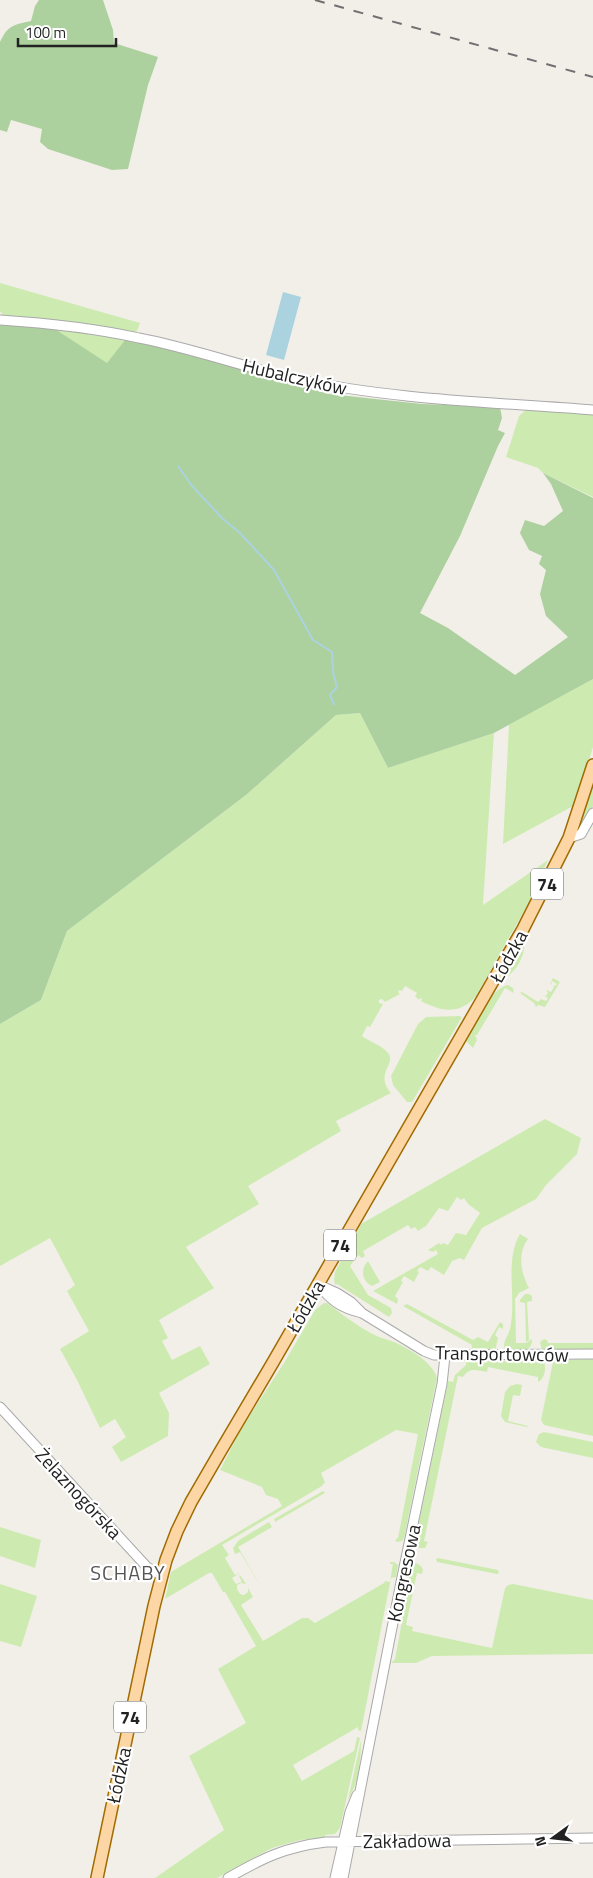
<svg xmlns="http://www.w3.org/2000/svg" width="593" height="1878" viewBox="0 0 593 1878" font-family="'Titillium Web',sans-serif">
  <rect width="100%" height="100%" fill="#f2efe9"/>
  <path fill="#cdebb0" d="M0,283L140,323L137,331L133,334L9,316L3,315L0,311Z
    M55,329L125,340L107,364Z
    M527,409L593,414V497L543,473L538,468L506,457L519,416Z
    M593,679V747L575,805L503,844L509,724Z
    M360,713L388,768L494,733L483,905L548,860L528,904L476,996C460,1015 442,1012 421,1001L422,999L420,998L419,1000L415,996L417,993L405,986L402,991L399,990L398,992L400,994L385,1002L382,999L379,1000V1003L383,1004L370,1027L367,1026L362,1036C368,1041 382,1045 388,1053C397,1064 374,1073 391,1093L336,1121L341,1131L248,1186L259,1204L186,1247L214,1288L159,1320L168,1338L162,1341L172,1360L200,1346L210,1364L159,1393L169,1413L168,1436L121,1462L112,1447L126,1437L115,1419L100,1428L77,1380L60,1349L89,1331L67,1291L75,1285L50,1238L0,1266V1024L41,1000L67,931L246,795L336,715Z
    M593,783V806L580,829H578Z
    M524,941C527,954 514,978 500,979L522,942Z
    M553,978L560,982L545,1007L538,1005L536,1007L534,1003L520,993L522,992L538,1002L541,999L546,1001L548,998L543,995L546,996L548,993L546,990L551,992L554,987L553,985L555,986L557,984L552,981L551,984L552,985L550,984Z
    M508,985L513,988L514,993L505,988L477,1035H475L477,1040L473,1048L466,1041C475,1025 489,989 508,985Z
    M459,1016L462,1017L412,1102H407L393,1085L391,1076L418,1024L426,1017Z
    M545,1119L581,1138L577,1154L546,1185L536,1199L482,1228L464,1260L460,1258L452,1261L444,1275L431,1267L428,1271L420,1267L417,1271L419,1272L414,1282L404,1276L401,1281L403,1282L395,1296L398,1299L397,1304L373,1291L438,1254L436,1250L433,1252L428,1250L439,1243L441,1245L443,1243L448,1245L456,1233L466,1235L480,1213L468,1204L464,1198L461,1200L457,1197L448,1211L439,1208L426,1226L418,1231L415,1227L411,1229L408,1225L363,1251L365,1256L362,1258L358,1255L350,1266L368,1295L391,1308L392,1313L389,1317L337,1284L335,1285L334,1280L335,1272L361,1224Z
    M520,1234L528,1239C517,1254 521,1273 529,1288L519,1293L515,1299L516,1343H526L532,1339C533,1353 518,1351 508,1351L504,1347C504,1339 508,1336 510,1329C517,1298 504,1261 520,1234Z
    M368,1261L380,1282L372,1286C362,1282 360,1269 368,1261Z
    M525,1294H529L532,1296V1301L527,1302L529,1340L526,1342L525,1303L520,1302V1300Z
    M324,1303H327C343,1315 361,1329 379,1337C384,1339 389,1340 394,1342C409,1349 432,1361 437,1378L404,1538L402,1541L397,1542L395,1540L398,1538L418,1434L396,1430L321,1473L325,1482L322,1486L222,1545L229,1555L225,1558L235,1575L240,1573L232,1578L236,1584L242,1582L239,1576L240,1575L246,1584L241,1583L237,1585V1589L240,1594L244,1595L248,1592V1588L253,1597L241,1605L263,1641L302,1618H308L315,1623L384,1583L385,1581L390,1582L393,1563L392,1564H390V1562H394L398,1565L396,1577L391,1578L361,1731L358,1730V1727L293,1765L302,1781L354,1751L357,1737L360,1738L340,1828L335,1834L325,1835V1837L300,1840L272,1848L217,1878H155L224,1830L189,1756L246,1723L218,1669L256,1646L225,1592H223L212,1573H209L165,1599L171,1572L282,1506L278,1499L266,1495L262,1487L220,1470L242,1427L284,1363L315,1310Z
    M407,1304L473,1340L478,1337L488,1342L500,1322L503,1324V1329L499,1327L495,1335L498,1338L495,1351L471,1352L472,1345L403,1306Z
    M544,1339L547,1340L548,1343H593V1350H542L540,1342Z
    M593,1359V1436L544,1425L541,1420L553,1362L555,1360Z
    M543,1360C547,1366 545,1379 538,1382V1377L488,1367L487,1372C477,1370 469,1367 463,1377L458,1376L424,1541L428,1542L425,1548H417L414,1545L448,1381L453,1382L455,1375L466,1365V1361Z
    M517,1384L522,1385L520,1396L513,1395L508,1421L528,1426L527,1427L505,1422L501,1416L505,1392L510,1386Z
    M544,1432L593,1442V1458L541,1447L536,1442L539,1434Z
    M323,1491L325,1493L275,1522L274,1519Z
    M269,1522L272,1527L238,1547L263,1590L240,1552L235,1554L233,1548L239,1540Z
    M0,1527L41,1540L35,1568L0,1556Z
    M438,1558L498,1570L499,1573L497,1574L437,1562L436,1559Z
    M416,1563L421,1566L423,1570L422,1574L417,1573L406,1625L413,1627L412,1631L492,1648L505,1588L508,1585L513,1584L593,1600V1654L432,1656L416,1663H391L395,1659L409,1584L407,1580L410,1565Z
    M0,1584L37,1596L21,1647L0,1641Z
    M361,1740C361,1761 359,1782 348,1800Z"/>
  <path fill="#add19e" d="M39,0H103L113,30L114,43L158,57L148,85L128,169L112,170L48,149L40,142L42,129L11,120L7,132L0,130V42C8,25 13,25 31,21L35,6Z
    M0,325L55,329L107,363L125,340L174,350L329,394L422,404L500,407L502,418L498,430L505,433L498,446L460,536L420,613L448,628L515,675L568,637L546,616L540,594L546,570L539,564L542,556L529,550L520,533L525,520L544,526L563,511L551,484L543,473L593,498V679L494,733L388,768L360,713L336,715L246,795L67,931L41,1000L0,1024Z"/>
  <path fill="#aad3df" d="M283,292L301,297L284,360L266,355Z"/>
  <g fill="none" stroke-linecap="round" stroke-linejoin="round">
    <path stroke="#aad3df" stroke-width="2" d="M178,466L192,486L223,519L240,533L274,570L313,640L332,652L333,672L337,687L330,695L334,704"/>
    <defs>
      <path id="minor" d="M0,320C47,323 93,328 139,338C191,348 241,366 292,378C391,400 493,402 593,410
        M569,838L581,834L593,813
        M317,1284L337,1293L351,1302L362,1313L424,1351L434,1355L593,1354
        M318,1284C331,1301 341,1308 362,1313
        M0,1407L147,1567L161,1575
        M228,1878C263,1858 285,1847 326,1842L593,1838
        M335,1878L350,1812L357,1795
        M343,1878L401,1582L442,1384L445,1356"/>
      <path id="major" d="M97,1878L154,1606L166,1560L177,1531L191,1502L220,1452L272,1364L523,929L569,838L593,765"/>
    </defs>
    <use href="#minor" stroke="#a9a9a9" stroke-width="11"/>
    <use href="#major" stroke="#a06b00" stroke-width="14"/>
    <use href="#minor" stroke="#fff" stroke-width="9"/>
    <use href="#major" stroke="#fcd6a4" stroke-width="11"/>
    <path stroke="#707070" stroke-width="2" stroke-dasharray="10 10" stroke-linecap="butt" d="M315,0L593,77"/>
  </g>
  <g text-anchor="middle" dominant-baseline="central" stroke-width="4.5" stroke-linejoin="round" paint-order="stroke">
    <g fill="#fff" stroke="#646464" stroke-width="1">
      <rect x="531" y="868.5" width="32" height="31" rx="4"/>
      <rect x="324" y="1229.5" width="32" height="31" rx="4"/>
      <rect x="114" y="1701.5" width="32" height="31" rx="4"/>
    </g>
    <g font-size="18" font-weight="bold" fill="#222">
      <text x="547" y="884">74</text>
      <text x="340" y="1245">74</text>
      <text x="130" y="1717">74</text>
    </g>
    <g font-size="19" fill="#222" stroke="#fff">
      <text transform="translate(295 376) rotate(13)">Hubalczyków</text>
      <text transform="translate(508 956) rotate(-61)">Łódzka</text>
      <text transform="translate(305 1306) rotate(-60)">Łódzka</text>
      <text transform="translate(502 1353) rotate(1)">Transportowców</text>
      <text transform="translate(79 1493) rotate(47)">Żelaznogórska</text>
      <text transform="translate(403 1573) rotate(-78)">Kongresowa</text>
      <text transform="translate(118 1775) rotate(-78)">Łódzka</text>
      <text transform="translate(407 1840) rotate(-1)">Zakładowa</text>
    </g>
    <g font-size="20" letter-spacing="1" fill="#555" stroke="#fff">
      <text x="128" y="1572">SCHABY</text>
    </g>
  </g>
  <g transform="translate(553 1838) rotate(255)" stroke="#ffffff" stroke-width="4" paint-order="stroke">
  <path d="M0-4L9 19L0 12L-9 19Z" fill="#222222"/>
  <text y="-8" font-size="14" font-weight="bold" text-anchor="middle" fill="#222222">N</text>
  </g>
  <path d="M18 38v8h98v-8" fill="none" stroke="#222222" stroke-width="2.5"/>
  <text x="25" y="38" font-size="15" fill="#222222" stroke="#ffffff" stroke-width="4" paint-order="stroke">100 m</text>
</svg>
